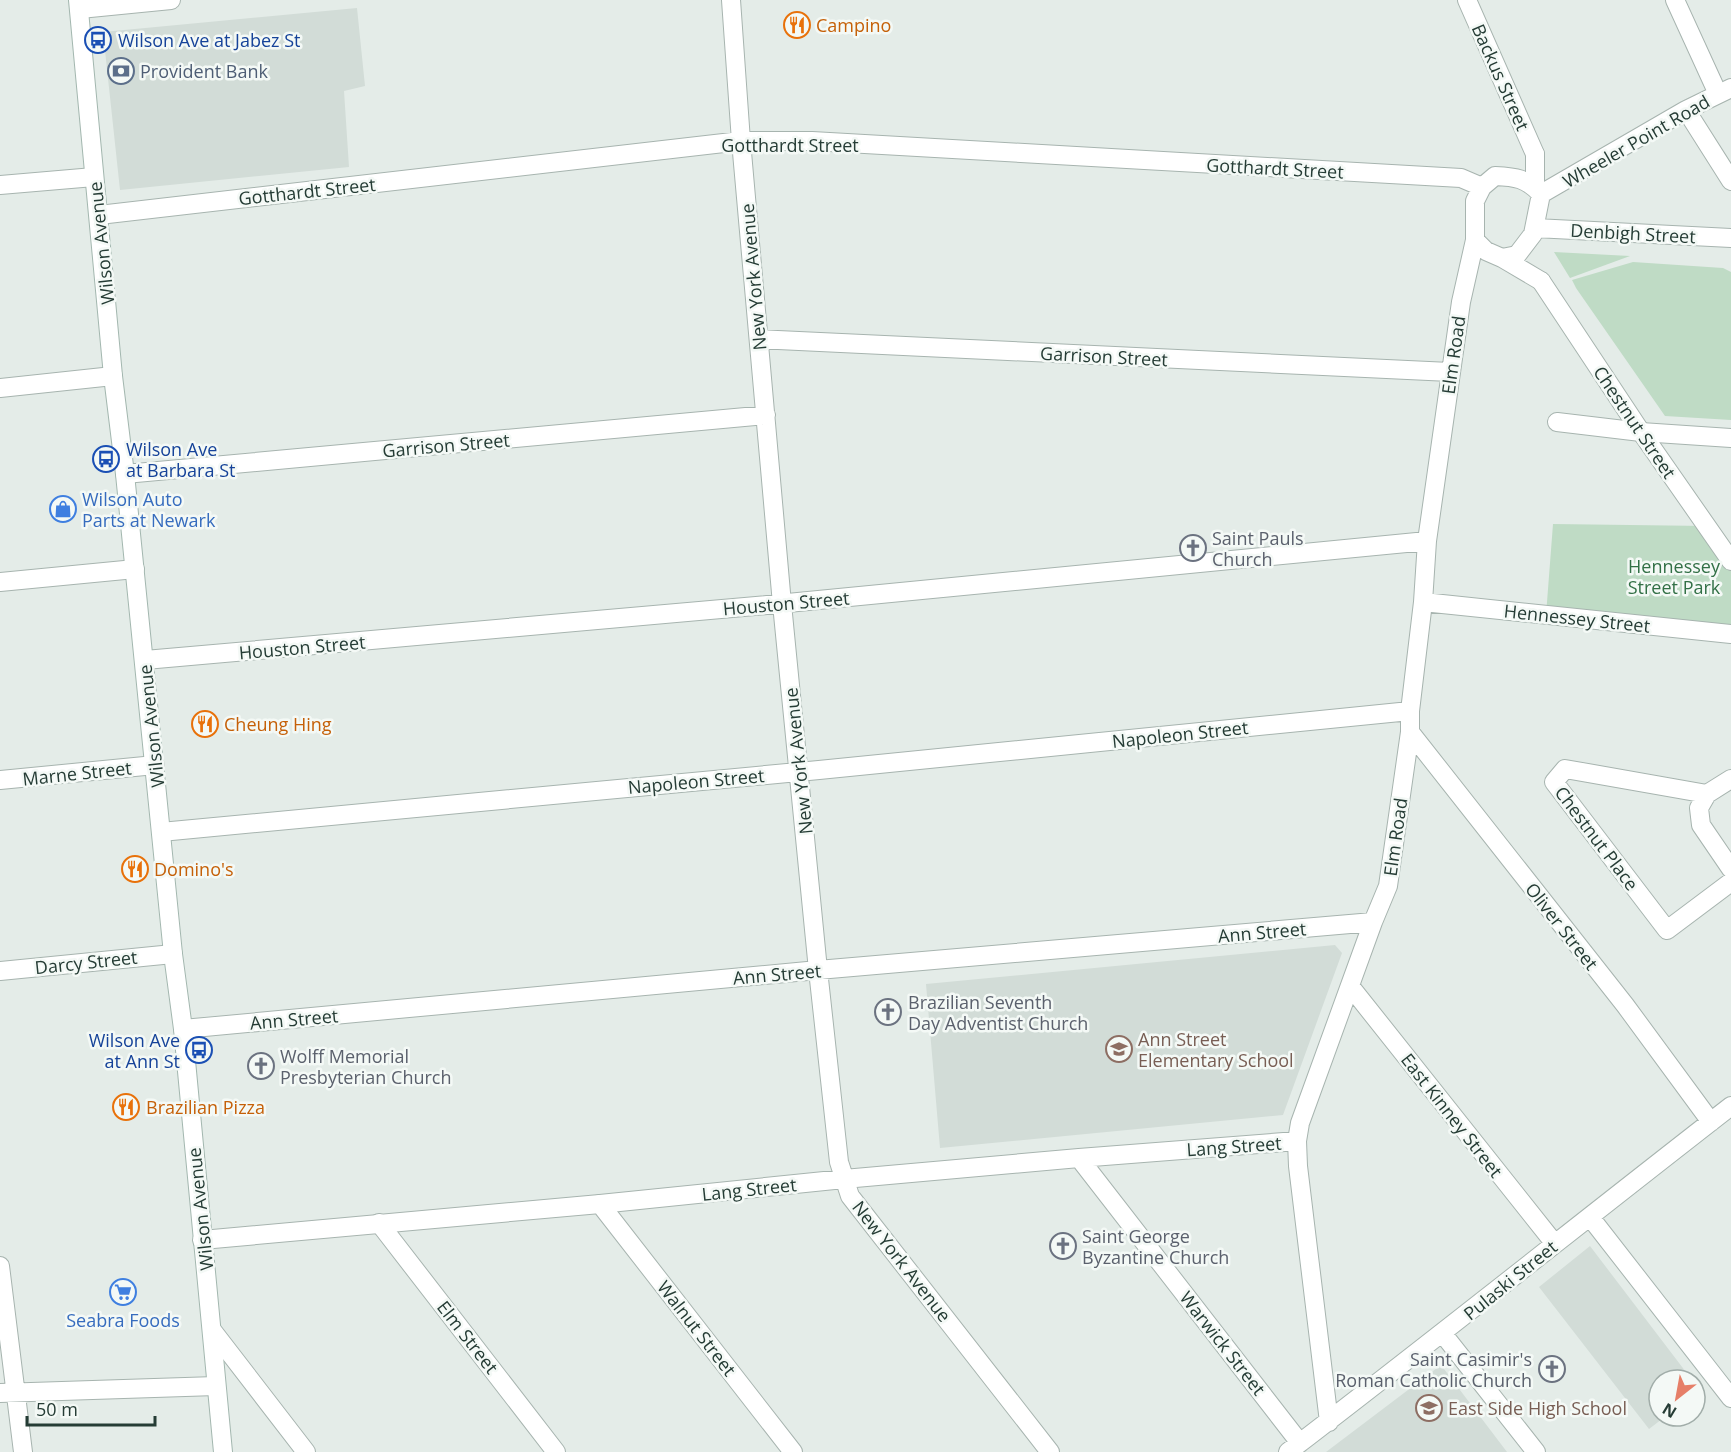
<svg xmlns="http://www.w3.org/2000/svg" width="1731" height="1452" viewBox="0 0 1731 1452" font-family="'Open Sans',sans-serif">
  <rect width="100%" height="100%" fill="#e4ece8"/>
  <path fill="#d2dcd7" d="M357,8L365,86L344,91L349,167L120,190L103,32Z
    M1335,945L1342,953L1283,1115L940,1148L926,984Z
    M1590,1246L1692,1380H1659V1416H1666L1649,1429L1539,1287Z
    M1441,1365L1507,1452H1326Z"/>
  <path fill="#bfdbc5" d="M1554,252L1630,256L1570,278Z
    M1633,262L1723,268L1731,272V420L1665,416L1576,288L1572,280Z
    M1553,524L1707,526L1731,561V634L1546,615Z"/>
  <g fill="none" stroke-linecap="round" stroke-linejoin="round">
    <defs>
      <path id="minor" d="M731,0L741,141L782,604L818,970L839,1162L850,1196L1050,1452
        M1675,0L1718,94
        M80,9L171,0
        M1686,110L1731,181
        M0,185L94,177
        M1535,187V154
        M1541,194L1686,110L1731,88
        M99,215L741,141H812L1461,178L1482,187
        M1535,228L1731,238
        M1502,258L1541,281
        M759,339L1450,372
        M0,388L113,376
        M1557,422L1641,432L1731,438
        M125,474L766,415
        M0,582L135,569
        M1423,602L1731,634
        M145,660L767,605L1427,541
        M1410,732L1625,1005L1711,1122
        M1731,779L1707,794L1565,769L1554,782L1667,930L1731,882
        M0,780L155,765
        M1707,794L1699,808L1701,825L1731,869
        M161,832L819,770L1410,711
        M0,971L173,954
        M1350,986L1555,1244
        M183,1029L818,970L1373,922
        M1079,1158L1300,1443
        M600,1204L844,1179L1079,1158L1297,1141
        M1590,1217L1731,1398
        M379,1223L556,1452
        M0,1266L23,1452
        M1443,1334L1536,1452
        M0,1393L216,1386
        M1329,1422L1298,1166L1297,1141L1300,1123L1373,922L1388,886L1410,732V711L1423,602L1427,541L1461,302L1475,240V201L1482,187L1495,176C1516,177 1526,178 1541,194L1533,234L1517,255L1502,258L1486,251L1475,240
        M1288,1452C1437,1338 1583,1221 1731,1106"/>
      <path id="tertiary" d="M1467,0L1535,154
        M1541,281L1639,429L1731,561
        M202,1240L600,1204L793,1452
        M212,1330L306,1452"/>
      <path id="secondary" d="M78,0L113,376L125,474L173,954L183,1029L223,1452"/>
    </defs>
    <use href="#minor" stroke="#a7b4af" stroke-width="20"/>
    <use href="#tertiary" stroke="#a7b4af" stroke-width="20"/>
    <use href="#secondary" stroke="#a3b7af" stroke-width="20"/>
    <use href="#minor" stroke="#fff" stroke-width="18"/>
    <use href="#tertiary" stroke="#fff" stroke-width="18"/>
    <use href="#secondary" stroke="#fff" stroke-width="18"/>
  </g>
  <defs>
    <symbol id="restaurant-ring" viewBox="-11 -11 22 22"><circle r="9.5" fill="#f4f9f6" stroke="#e8710a" stroke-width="1.5"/><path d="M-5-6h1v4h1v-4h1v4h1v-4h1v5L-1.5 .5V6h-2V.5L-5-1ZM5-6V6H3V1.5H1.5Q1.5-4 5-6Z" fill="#e8710a"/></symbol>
    <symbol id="bus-ring" viewBox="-11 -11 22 22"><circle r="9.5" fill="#f4f9f6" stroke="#1a4fb4" stroke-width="1.5"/><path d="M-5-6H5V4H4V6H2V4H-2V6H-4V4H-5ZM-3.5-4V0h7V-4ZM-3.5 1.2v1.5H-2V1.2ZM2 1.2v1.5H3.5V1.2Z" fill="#1a4fb4"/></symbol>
    <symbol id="bank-ring" viewBox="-11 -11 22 22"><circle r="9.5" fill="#f4f9f6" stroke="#5c6f8a" stroke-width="1.5"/><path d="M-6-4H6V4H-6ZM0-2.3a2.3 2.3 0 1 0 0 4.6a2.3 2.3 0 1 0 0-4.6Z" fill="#5c6f8a"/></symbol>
    <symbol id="shop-ring" viewBox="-11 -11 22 22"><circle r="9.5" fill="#f4f9f6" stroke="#3f7fe0" stroke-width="1.5"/><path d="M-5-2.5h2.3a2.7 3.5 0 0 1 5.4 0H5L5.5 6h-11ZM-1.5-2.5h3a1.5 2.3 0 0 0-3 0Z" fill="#3f7fe0"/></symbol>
    <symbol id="church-ring" viewBox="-11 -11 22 22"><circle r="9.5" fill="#f4f9f6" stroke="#6b7280" stroke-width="1.5"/><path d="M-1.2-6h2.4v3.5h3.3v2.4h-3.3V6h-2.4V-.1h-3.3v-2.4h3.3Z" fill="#6b7280"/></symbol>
    <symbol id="school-ring" viewBox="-11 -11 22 22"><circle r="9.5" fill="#f4f9f6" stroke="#8d6e63" stroke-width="1.5"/><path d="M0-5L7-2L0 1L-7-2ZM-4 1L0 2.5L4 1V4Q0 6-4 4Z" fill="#8d6e63"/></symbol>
    <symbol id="supermarket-ring" viewBox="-11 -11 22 22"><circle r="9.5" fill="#f4f9f6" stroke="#3f7fe0" stroke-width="1.5"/><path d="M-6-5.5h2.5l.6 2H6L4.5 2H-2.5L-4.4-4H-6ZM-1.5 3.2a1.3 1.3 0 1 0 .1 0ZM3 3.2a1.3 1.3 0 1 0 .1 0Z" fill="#3f7fe0"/></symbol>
  </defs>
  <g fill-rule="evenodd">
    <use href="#restaurant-ring" x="782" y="10" width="30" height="30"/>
    <use href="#bus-ring" x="83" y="25" width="30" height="30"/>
    <use href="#bank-ring" x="106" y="56" width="30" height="30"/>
    <use href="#bus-ring" x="91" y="444" width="30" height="30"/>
    <use href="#shop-ring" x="48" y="494" width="30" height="30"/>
    <use href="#church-ring" x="1178" y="533" width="30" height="30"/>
    <use href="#restaurant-ring" x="190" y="709" width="30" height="30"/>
    <use href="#restaurant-ring" x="120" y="854" width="30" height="30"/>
    <use href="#church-ring" x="873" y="997" width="30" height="30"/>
    <use href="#school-ring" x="1104" y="1034" width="30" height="30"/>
    <use href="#bus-ring" x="184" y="1035" width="30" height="30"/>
    <use href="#church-ring" x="246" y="1051" width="30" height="30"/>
    <use href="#restaurant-ring" x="111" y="1092" width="30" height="30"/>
    <use href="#church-ring" x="1048" y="1231" width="30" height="30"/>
    <use href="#supermarket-ring" x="108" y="1277" width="30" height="30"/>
    <use href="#church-ring" x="1537" y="1354" width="30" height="30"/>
    <use href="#school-ring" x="1414" y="1393" width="30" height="30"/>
  </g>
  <g text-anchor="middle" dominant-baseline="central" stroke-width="5" stroke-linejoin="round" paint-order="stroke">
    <g font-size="18" fill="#c56008" stroke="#f4f9f6" text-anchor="start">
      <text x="816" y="25">Campino</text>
      <text x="224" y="724">Cheung Hing</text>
      <text x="154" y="869">Domino's</text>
      <text x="146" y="1107">Brazilian Pizza</text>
    </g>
    <g font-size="18" fill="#164399" stroke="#f4f9f6" text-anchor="start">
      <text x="118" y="40">Wilson Ave at Jabez St</text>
      <text x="126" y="449">Wilson Ave<tspan x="126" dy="21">at Barbara St</tspan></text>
      <text x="180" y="1040" text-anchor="end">Wilson Ave<tspan x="180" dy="21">at Ann St</tspan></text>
    </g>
    <g font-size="18" fill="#4e5e75" stroke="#f4f9f6" text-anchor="start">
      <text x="140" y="71">Provident Bank</text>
    </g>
    <g font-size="18" fill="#253c35" stroke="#f4f9f6">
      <text transform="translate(1501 77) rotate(66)">Backus Street</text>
      <text transform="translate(1636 141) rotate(-30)">Wheeler Point Road</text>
      <text x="790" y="145">Gotthardt Street</text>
      <text transform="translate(1275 168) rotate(3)">Gotthardt Street</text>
      <text transform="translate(307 191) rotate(-6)">Gotthardt Street</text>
      <text transform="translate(1633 233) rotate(3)">Denbigh Street</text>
      <text transform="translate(101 243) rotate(-96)">Wilson Avenue</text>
      <text transform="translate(753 277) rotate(-95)">New York Avenue</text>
      <text transform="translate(1453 355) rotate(-82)">Elm Road</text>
      <text transform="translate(1104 356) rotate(3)">Garrison Street</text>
      <text transform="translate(1635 422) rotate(56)">Chestnut Street</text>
      <text transform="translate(446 445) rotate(-5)">Garrison Street</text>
      <text transform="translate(786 603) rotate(-5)">Houston Street</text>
      <text transform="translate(1577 618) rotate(6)">Hennessey Street</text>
      <text transform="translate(302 647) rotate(-5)">Houston Street</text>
      <text transform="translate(151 726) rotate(-96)">Wilson Avenue</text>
      <text transform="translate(1180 734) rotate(-6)">Napoleon Street</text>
      <text transform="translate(798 761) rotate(-96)">New York Avenue</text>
      <text transform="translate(77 773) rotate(-6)">Marne Street</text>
      <text transform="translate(696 781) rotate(-5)">Napoleon Street</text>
      <text transform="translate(1395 837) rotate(-82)">Elm Road</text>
      <text transform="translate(1597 838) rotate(53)">Chestnut Place</text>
      <text transform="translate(1562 926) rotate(52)">Oliver Street</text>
      <text transform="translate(1262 932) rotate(-5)">Ann Street</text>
      <text transform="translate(86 962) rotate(-6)">Darcy Street</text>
      <text transform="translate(777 974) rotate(-5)">Ann Street</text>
      <text transform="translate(294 1019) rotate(-5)">Ann Street</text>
      <text transform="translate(1452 1115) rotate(52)">East Kinney Street</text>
      <text transform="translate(1234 1146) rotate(-4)">Lang Street</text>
      <text transform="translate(749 1189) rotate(-6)">Lang Street</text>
      <text transform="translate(200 1209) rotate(-96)">Wilson Avenue</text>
      <text transform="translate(902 1261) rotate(52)">New York Avenue</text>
      <text transform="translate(1510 1280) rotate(-39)">Pulaski Street</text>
      <text transform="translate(697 1328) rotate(52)">Walnut Street</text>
      <text transform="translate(468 1337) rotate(52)">Elm Street</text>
      <text transform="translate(1223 1343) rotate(52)">Warwick Street</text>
    </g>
    <g font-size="18" fill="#366cbe" stroke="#f4f9f6" text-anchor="start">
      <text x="82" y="499">Wilson Auto<tspan x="82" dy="21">Parts at Newark</tspan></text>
      <text x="123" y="1320" text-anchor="middle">Seabra Foods</text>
    </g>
    <g font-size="18" fill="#5b616d" stroke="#f4f9f6" text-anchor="start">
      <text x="1212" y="538">Saint Pauls<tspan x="1212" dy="21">Church</tspan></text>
      <text x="908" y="1002">Brazilian Seventh<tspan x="908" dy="21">Day Adventist Church</tspan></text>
      <text x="280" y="1056">Wolff Memorial<tspan x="280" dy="21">Presbyterian Church</tspan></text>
      <text x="1082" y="1236">Saint George<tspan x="1082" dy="21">Byzantine Church</tspan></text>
      <text x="1532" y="1359" text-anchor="end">Saint Casimir's<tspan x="1532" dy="21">Roman Catholic Church</tspan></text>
    </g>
    <g font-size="18" fill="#327046" stroke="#f4f9f6">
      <text x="1674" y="566">Hennessey<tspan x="1674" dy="21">Street Park</tspan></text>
    </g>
    <g font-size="18" fill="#785e54" stroke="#f4f9f6" text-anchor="start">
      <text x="1138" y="1039">Ann Street<tspan x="1138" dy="21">Elementary School</tspan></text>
      <text x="1448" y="1408">East Side High School</text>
    </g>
  </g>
  <g transform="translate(1677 1398) rotate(211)"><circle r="28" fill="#f4f9f6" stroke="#a1ada9" stroke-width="1.5"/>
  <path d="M0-4.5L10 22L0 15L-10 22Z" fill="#e67f68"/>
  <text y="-9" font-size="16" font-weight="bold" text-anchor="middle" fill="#253c35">N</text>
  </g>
  <path d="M27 1416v9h128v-9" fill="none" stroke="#253c35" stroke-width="3"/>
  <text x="36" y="1416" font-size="18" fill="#253c35" stroke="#f4f9f6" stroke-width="4.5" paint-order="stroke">50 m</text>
</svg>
